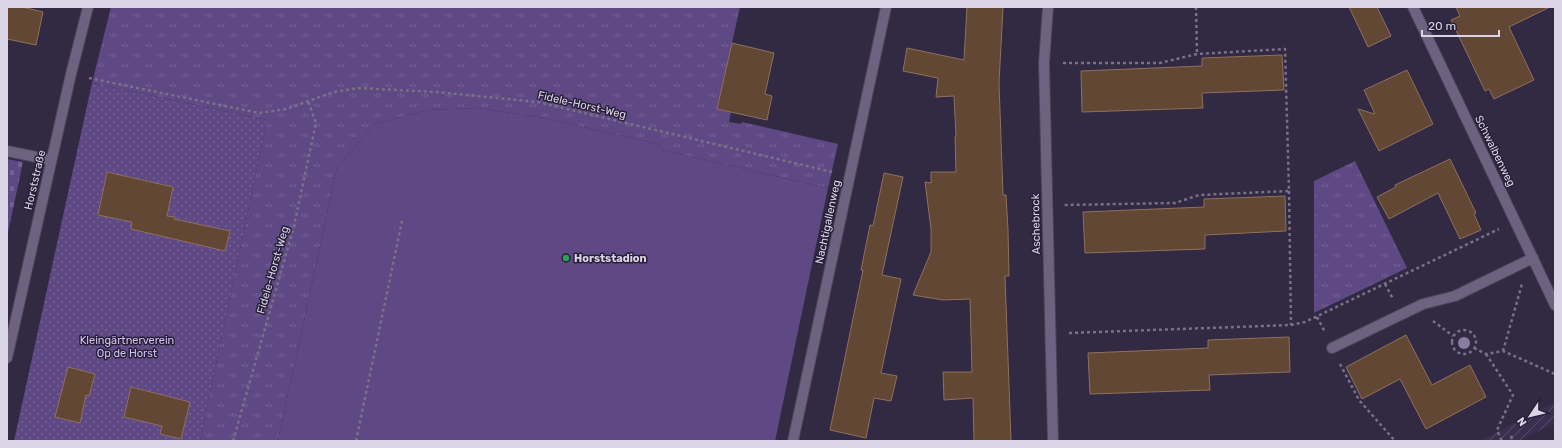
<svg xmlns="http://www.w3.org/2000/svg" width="1562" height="448" viewBox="0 0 1562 448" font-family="Rubik,sans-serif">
  <defs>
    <pattern id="industrial-furrows" width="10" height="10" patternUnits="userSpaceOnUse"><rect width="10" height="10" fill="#3b2f50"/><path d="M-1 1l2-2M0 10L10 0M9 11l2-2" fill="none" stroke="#574c69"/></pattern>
    <pattern id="cemetery-stones" width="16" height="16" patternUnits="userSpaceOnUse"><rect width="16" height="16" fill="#5e4984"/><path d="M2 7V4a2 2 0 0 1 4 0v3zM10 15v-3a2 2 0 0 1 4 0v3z" fill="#746295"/></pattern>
    <pattern id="park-tufts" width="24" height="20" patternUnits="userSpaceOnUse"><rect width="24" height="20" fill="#5e4984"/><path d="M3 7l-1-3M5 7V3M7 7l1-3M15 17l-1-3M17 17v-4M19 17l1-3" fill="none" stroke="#746295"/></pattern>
    <pattern id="garden-dots" width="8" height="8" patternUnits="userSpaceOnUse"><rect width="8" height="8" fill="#5e4984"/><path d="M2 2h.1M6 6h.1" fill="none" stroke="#746295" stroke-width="1.8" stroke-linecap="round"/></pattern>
  </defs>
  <rect width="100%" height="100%" fill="#322943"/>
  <path fill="url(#industrial-furrows)" d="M1555,402V423L1519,441H1480Z"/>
  <path fill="#5e4984" d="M478,108L545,118L661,145L662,150L828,188L775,441H278L337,167L375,124L427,110Z"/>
  <path fill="url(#cemetery-stones)" d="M7,159L23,162L7,237Z"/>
  <path fill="url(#park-tufts)" d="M111,7H740L717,109L731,112L729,122L741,124L742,122L838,144L828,188L662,150L661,145L545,118L478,108L427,110L375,124L337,167L278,441H200L267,120L92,83Z
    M1355,161L1407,268L1314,313V181Z"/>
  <path fill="url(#garden-dots)" d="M92,83L267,120L200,441H14Z"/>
  <path fill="#634735" stroke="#8e705d" d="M7,7H22L43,12L36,45L7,39Z
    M967,7H1003L999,83L1003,195H1006L1008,230L1009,276H1005L1011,441H974L973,398L944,400L943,372H972L970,299L943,300L913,295L931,252V229L925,182L931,183V172H956L955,136H956L954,96L936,97L938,78L903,71L907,48L964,60Z
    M1349,7H1377L1391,36L1368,47Z
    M1456,7H1550L1509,27L1534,80L1494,99L1489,89L1485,91L1451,20L1460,16Z
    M732,43L774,53L765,94L772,96L767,120L717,109Z
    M1282,55L1284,90L1202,93L1203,108L1082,112L1081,71L1202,66V58Z
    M1407,70L1433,124L1379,151L1358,109L1375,114L1364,90Z
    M1450,159L1476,213L1474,214L1481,230L1460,239L1438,193L1389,219L1377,197L1396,187L1395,185Z
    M107,172L173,187L167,216L175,217L174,219L230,231L225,251L131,229L132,222L98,215Z
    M884,173L903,177L882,275L901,279L881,373L897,376L891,401L874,398L866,438L830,430L863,270H861L870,225L873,226Z
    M1285,196L1286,231L1205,235V249L1085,253L1083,212L1204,207V199Z
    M1406,335L1432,385L1470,365L1486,397L1426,429L1400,379L1362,399L1346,367Z
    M1289,337L1290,372L1209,375L1210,390L1090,394L1088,353L1208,348V340Z
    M68,367L95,374L89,396L86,395L80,423L55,417Z
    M131,387L190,402L181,439L160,434L162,426L124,417Z"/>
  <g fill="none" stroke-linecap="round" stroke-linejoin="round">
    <defs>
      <path id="service" d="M7,151L51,160
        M1332,348L1423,304L1455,296L1533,258"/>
      <path id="minor" d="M1048,7L1044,63L1053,441
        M1413,7L1555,305
        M7,358L71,74L88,7
        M793,441L886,7"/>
    </defs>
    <use href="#service" stroke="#4c445a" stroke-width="12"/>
    <use href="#minor" stroke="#4c445a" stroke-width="12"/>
    <path stroke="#797188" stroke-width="2.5" stroke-dasharray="3 3" stroke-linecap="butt" d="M1196,7L1197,54
      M1063,63H1160L1197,54L1285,49L1289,191L1199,195L1175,203L1064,205
      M89,78L259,113L286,109L334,92L358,88L436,92L538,102L832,172
      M1289,191L1291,325
      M1385,284L1393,299
      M1317,317L1325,332
      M1433,321L1453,336
      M1452 342a12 12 0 1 1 24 0a12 12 0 1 1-24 0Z
      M1069,333L1291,325L1305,322L1499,229
      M1474,348L1486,354L1503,351L1555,374
      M1503,351L1522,284
      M1486,354L1513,395L1497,430L1502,441
      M1340,364L1359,400L1395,441
      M1511,436L1513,441
      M233,441L294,226L316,123L308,101
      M356,441L402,221"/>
    <use href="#service" stroke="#6d6381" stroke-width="10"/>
    <use href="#minor" stroke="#6d6381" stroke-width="10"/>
  </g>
  <circle fill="#897da1" cx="1464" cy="343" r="6"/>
  <circle fill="#2e9e5b" stroke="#281f38" stroke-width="1.5" cx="566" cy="258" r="4"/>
  <g text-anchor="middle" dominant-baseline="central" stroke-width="3" stroke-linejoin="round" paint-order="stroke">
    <g font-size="11" fill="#dad5e6" stroke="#281f38">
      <text transform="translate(582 105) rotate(13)">Fidele-Horst-Weg</text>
      <text transform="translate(1495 151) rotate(64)">Schwalbenweg</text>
      <text transform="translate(35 180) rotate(-77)">Horststraße</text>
      <text transform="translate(828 222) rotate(-78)">Nachtigallenweg</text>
      <text transform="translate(1036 224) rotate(-91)">Aschebrock</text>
      <text transform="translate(273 270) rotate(-74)">Fidele-Horst-Weg</text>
    </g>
    <g font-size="11" font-weight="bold" fill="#dad5e6" stroke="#281f38" text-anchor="start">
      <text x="574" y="258">Horststadion</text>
    </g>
    <g font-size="11" fill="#d0c2ee" stroke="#281f38">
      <text x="127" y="340">Kleingärtnerverein<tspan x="127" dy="13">Op de Horst</tspan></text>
    </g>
  </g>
  <rect width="1562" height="448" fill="none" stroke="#dad5e6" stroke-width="16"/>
  <g transform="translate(1530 416) rotate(235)" stroke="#281f38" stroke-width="3" paint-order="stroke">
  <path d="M0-3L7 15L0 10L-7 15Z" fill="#dad5e6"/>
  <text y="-6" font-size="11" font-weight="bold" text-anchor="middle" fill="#dad5e6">N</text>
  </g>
  <path d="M1422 30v6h77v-6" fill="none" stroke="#dad5e6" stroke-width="2"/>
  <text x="1428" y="30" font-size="12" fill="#dad5e6" stroke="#281f38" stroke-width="3" paint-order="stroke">20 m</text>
</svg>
